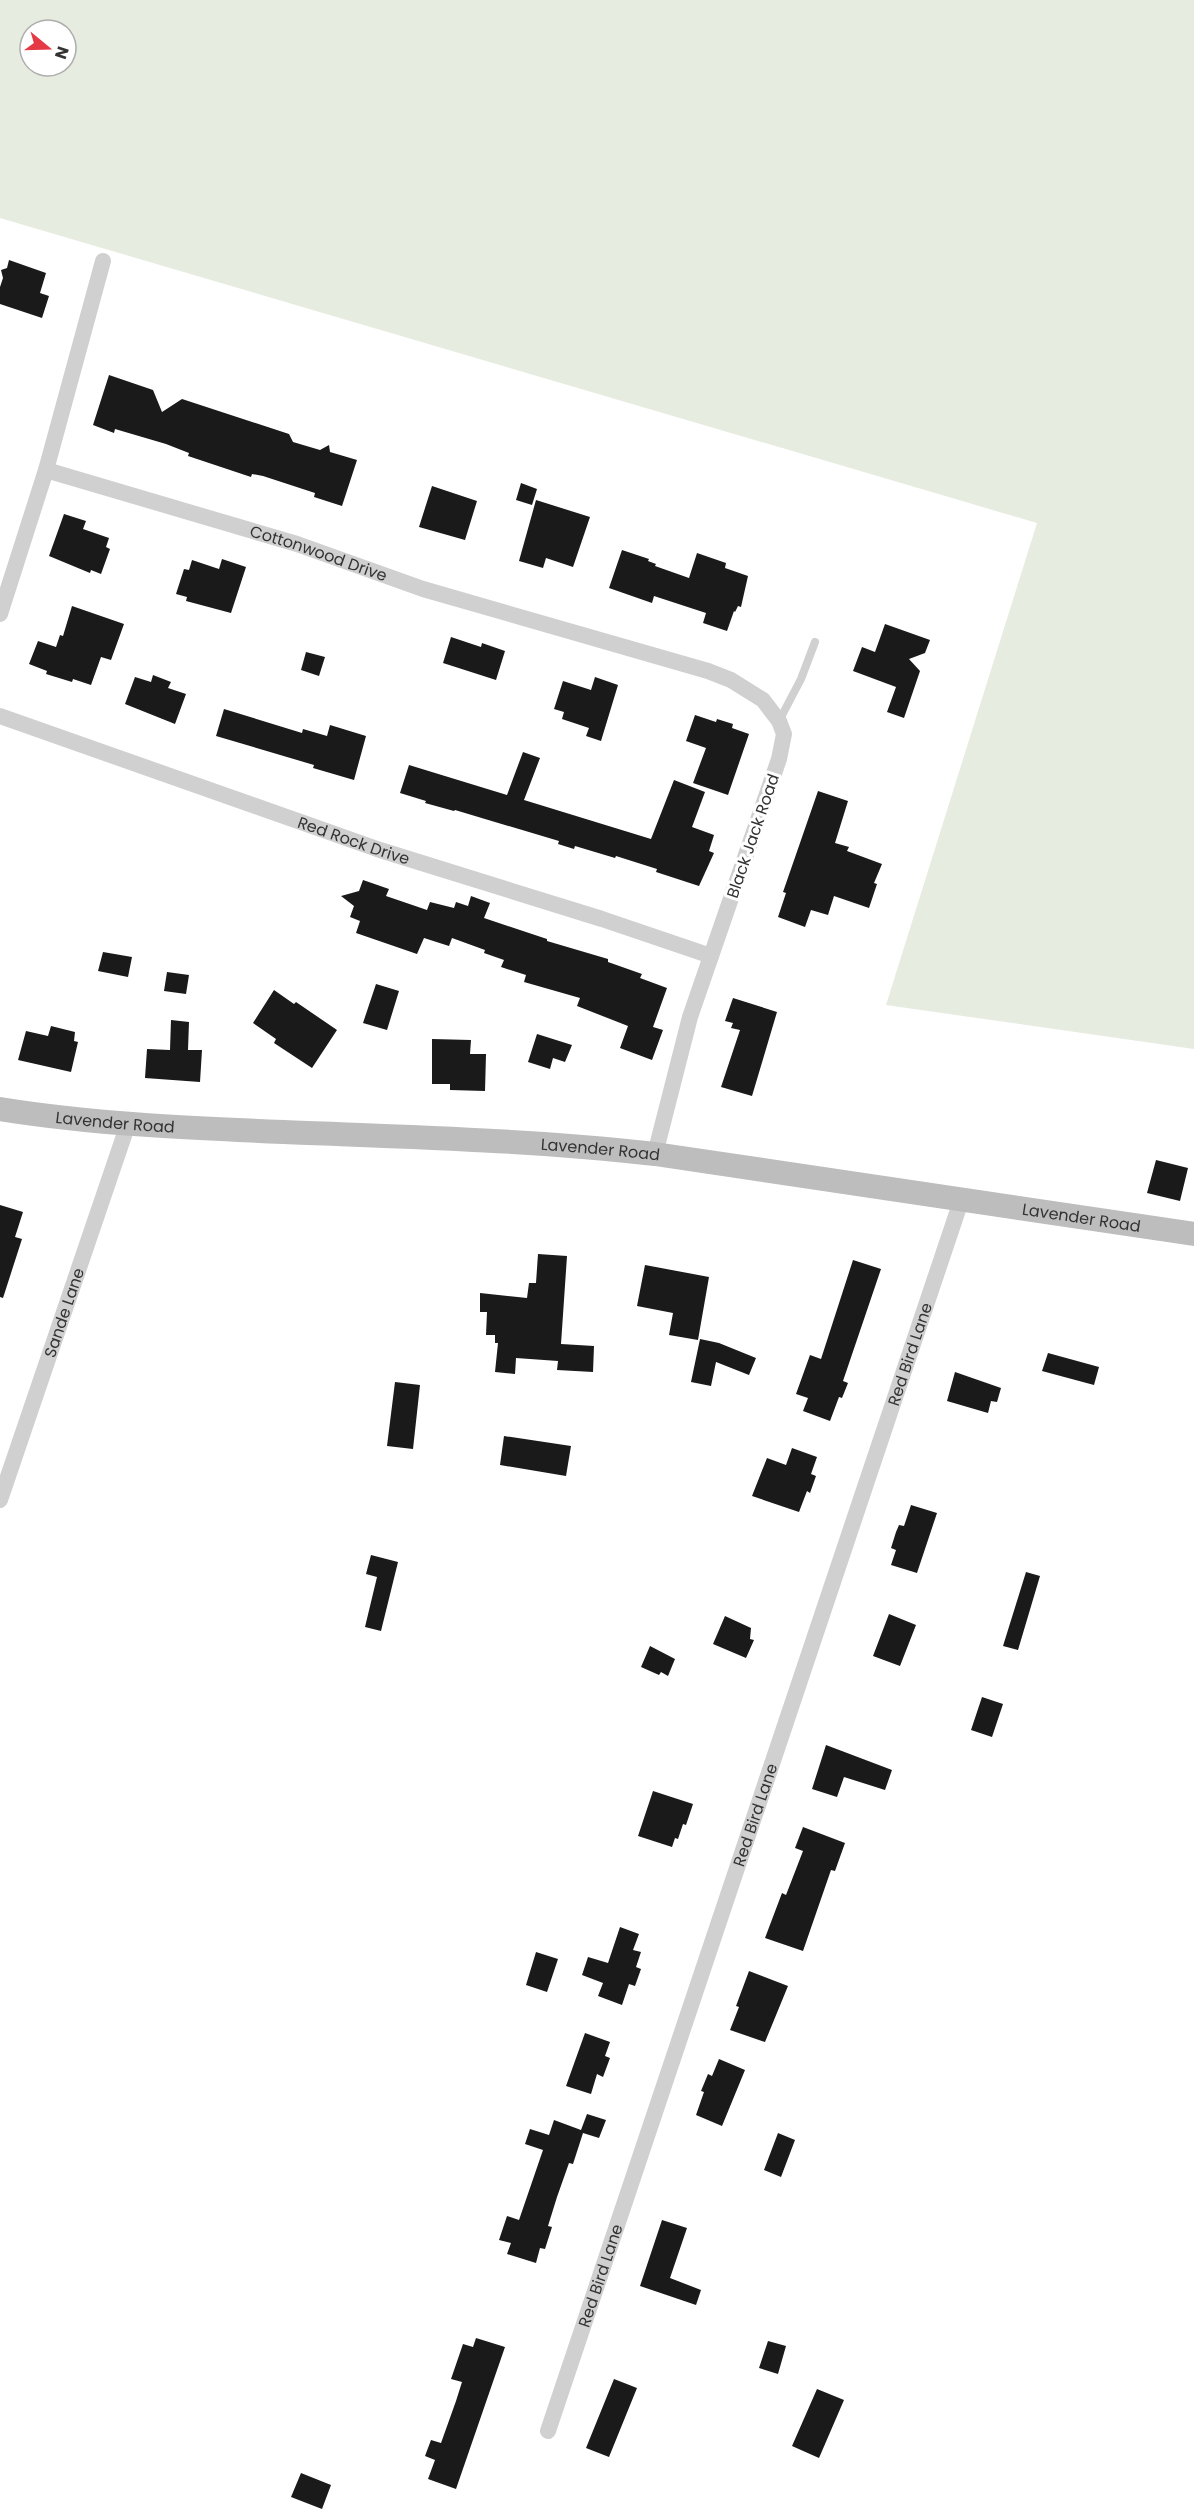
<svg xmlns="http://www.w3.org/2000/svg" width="1194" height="2509" viewBox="0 0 1194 2509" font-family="Poppins,sans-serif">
  <rect width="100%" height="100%" fill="#fff"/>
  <path fill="#e6ecdf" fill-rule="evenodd" d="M0,0H1194V1049L886,1005L1037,523L0,218ZM30,30H66V66H30Z"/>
  <path fill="#1a1a1a" d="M9,260L46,273L40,293L49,296L42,318L0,304V287L3,278L1,270L7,268Z
    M109,375L153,390L162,412L182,399L289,434L293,442L320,450L329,445L330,452L357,460L342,506L314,497L315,493L263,476L252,474L251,477L188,456L189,453L166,444L115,429L114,433L93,425Z
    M521,483L537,489L532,505L516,500Z
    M432,486L477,501L465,540L419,527Z
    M536,500L590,517L573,567L546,558L543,568L519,561Z
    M64,514L86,521L83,529L109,538L106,547L110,549L101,574L91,570L90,573L49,556Z
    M622,550L649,559L648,561L656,564L655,566L689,578L697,553L726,563L725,568L748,576L741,607L738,606L735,612L734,611L727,631L703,623L706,613L654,596L652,603L609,588Z
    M222,559L246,567L231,613L186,601L187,597L176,594L184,569L189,570L192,560L219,569Z
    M72,606L124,624L111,660L101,657L91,685L73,679L72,682L46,674L47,671L29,664L38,641L56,647L60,635L63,636Z
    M885,624L930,640L925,653L909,659L920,671L904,718L887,712L896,687L853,671L862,647L875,652Z
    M451,637L481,647L482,643L505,651L496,680L443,663Z
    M306,652L325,657L319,676L301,670Z
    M153,675L171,682L168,688L186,694L175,724L125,704L135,677L151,682Z
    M595,677L618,685L601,741L586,736L589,728L562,719L564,712L554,709L563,681L591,690Z
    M224,709L302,733L303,729L327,736L330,725L366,736L354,780L313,768L314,765L216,736Z
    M695,715L716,722L717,719L733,724L732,728L749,734L728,795L693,783L706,748L686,741Z
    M523,752L540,758L524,800L651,839L674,780L705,792L692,827L714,835L709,851L714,853L699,886L656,872L657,869L616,856L615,858L575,846L574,849L558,844L559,841L455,810L454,811L425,803L426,801L400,793L409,765L507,795Z
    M818,791L848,801L835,843L849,847L847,851L882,864L874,883L877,884L869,908L834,896L828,915L811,910L805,927L778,917L786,893L783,892Z
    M363,880L389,889L386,896L427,910L430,902L454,908L456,902L468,906L471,896L490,903L484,918L547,939V941L608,959V962L642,974L640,978L667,988L653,1027L663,1030L652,1060L620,1048L628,1026L577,1006L580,998L524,982L526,975L501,967L504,960L484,953L485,950L452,938L449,946L424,938L417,954L356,933L360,921L350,917L354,906L341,896L359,891Z
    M103,952L132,957L128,977L98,971Z
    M167,972L189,975L186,994L164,991Z
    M376,984L399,991L387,1030L363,1023Z
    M274,990L294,1004L296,1002L337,1030L312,1068L274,1043L276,1039L253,1023Z
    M733,998L777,1012L752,1096L721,1087L740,1030L731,1028L733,1023L725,1021Z
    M171,1020L189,1022L188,1050H202L200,1082L145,1078L147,1049L170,1050Z
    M51,1026L75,1032L74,1041L78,1042L71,1072L18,1060L26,1031L48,1036Z
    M537,1034L572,1045L565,1062L553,1058L550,1069L528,1062Z
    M432,1039L471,1040L470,1054H486L485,1091L450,1090V1084H432Z
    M1156,1160L1188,1168L1180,1201L1147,1193Z
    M0,1205L23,1212L15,1237L22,1239L3,1298L0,1297Z
    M538,1254L567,1256L561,1344L594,1346L593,1372L557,1370L558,1361L516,1358L515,1374L495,1372L498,1343H495V1335H486L487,1312H480V1293L527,1298L529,1283H536Z
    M853,1260L881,1269L843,1381L848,1383L842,1398L839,1397L830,1421L803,1411L808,1398L796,1394L810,1355L821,1359Z
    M645,1265L709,1277L698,1340L669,1335L673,1313L637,1306Z
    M700,1339L719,1343L756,1358L749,1375L716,1362L711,1386L691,1382Z
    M1048,1353L1099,1367L1094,1385L1042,1371Z
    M955,1372L1001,1388L997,1402L991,1401L988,1413L947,1401Z
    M395,1382L420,1385L413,1449L387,1446Z
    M504,1436L571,1446L566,1476L500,1465Z
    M792,1448L817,1457L811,1474L816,1476L810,1493L807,1491L799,1512L752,1496L767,1458L786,1465Z
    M911,1505L937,1513L917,1573L891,1565L896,1550L891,1548L896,1532L899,1525L904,1526Z
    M371,1555L398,1562L381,1631L365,1627L377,1577L366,1574Z
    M1026,1572L1040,1576L1018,1650L1003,1646Z
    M889,1614L916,1625L900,1666L873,1656Z
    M725,1616L751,1628L750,1639L754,1640L746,1658L713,1644Z
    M650,1646L675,1659L668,1676L661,1672L659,1675L641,1667Z
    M982,1697L1003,1704L992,1737L971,1730Z
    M826,1745L892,1770L885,1790L844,1777L837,1797L812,1789Z
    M653,1791L693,1804L686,1825L683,1824L678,1839L675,1838L672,1847L638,1836Z
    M803,1827L845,1843L835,1871L831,1870L803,1951L765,1938L782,1893L786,1895L803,1851L795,1848Z
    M620,1927L639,1934L633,1950L641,1952L636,1967L641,1969L635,1986L629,1984L622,2005L598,1996L603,1983L582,1975L588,1957L608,1963Z
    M536,1952L558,1959L547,1992L526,1985Z
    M749,1971L788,1986L765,2042L730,2030L739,2007L736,2006Z
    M585,2033L610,2042L605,2056L610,2058L603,2077L597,2074L591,2094L566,2086Z
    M719,2059L745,2070L722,2126L696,2115L704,2092L701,2091L708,2074L712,2076Z
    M587,2114L606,2120L599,2138L583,2133L573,2164L569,2163L557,2197L548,2226L552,2227L545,2249L540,2248L536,2263L507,2254L511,2243L499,2240L507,2216L519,2220L543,2150L525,2144L530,2129L549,2135L554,2120L581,2130Z
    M778,2133L795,2140L781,2177L764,2170Z
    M662,2220L687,2228L670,2278L701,2290L696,2305L640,2286Z
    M476,2338L505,2347L456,2489L428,2479L435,2460L425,2456L431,2440L441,2443L456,2401L462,2382L451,2379L463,2344L473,2347Z
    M768,2341L786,2346L778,2374L759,2368Z
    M614,2379L637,2388L609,2457L586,2448Z
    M817,2389L844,2400L819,2458L792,2446Z
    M301,2473L331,2485L322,2509L291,2497Z"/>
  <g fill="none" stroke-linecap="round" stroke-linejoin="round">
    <path stroke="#d0d0d0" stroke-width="8" d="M779,721L801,679L815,642"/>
    <g stroke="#d0d0d0" stroke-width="16">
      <path id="s1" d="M46,470L297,544L423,589L708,671L731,680L763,700L779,721L784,734L779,759L690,1017L655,1154"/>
      <path d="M0,614L46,470L103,261"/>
      <path id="s2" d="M0,716L380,850L602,919L711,956"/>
      <path id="s3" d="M0,1500L128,1124"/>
      <path id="s4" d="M548,2431L961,1201"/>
    </g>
    <path stroke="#bdbdbd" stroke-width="24" id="s5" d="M0,1109C94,1124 189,1128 284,1132C408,1137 532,1140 655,1154L1194,1234"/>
  </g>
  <g text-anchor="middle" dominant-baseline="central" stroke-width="6" stroke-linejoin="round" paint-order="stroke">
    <g font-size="16" fill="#333" stroke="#fff">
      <text stroke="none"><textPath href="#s1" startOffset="285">Cottonwood Drive</textPath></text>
      <text transform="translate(753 836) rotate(-71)">Black Jack Road</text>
      <text stroke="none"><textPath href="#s2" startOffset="375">Red Rock Drive</textPath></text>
      <text stroke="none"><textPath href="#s5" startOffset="116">Lavender Road</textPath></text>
      <text stroke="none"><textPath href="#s5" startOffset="602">Lavender Road</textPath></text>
      <text stroke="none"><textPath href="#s5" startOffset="1088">Lavender Road</textPath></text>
      <text stroke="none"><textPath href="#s3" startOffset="198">Sande Lane</textPath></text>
      <text stroke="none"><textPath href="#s4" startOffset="1136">Red Bird Lane</textPath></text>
      <text stroke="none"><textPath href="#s4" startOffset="650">Red Bird Lane</textPath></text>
      <text stroke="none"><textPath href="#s4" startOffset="164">Red Bird Lane</textPath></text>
    </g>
  </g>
  <g transform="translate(48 48) rotate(109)"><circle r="28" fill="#ffffff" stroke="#adadad" stroke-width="1.5"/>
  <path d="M0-4.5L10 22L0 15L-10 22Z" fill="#e63946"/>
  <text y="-9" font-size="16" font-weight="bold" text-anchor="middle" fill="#333333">N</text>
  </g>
</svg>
